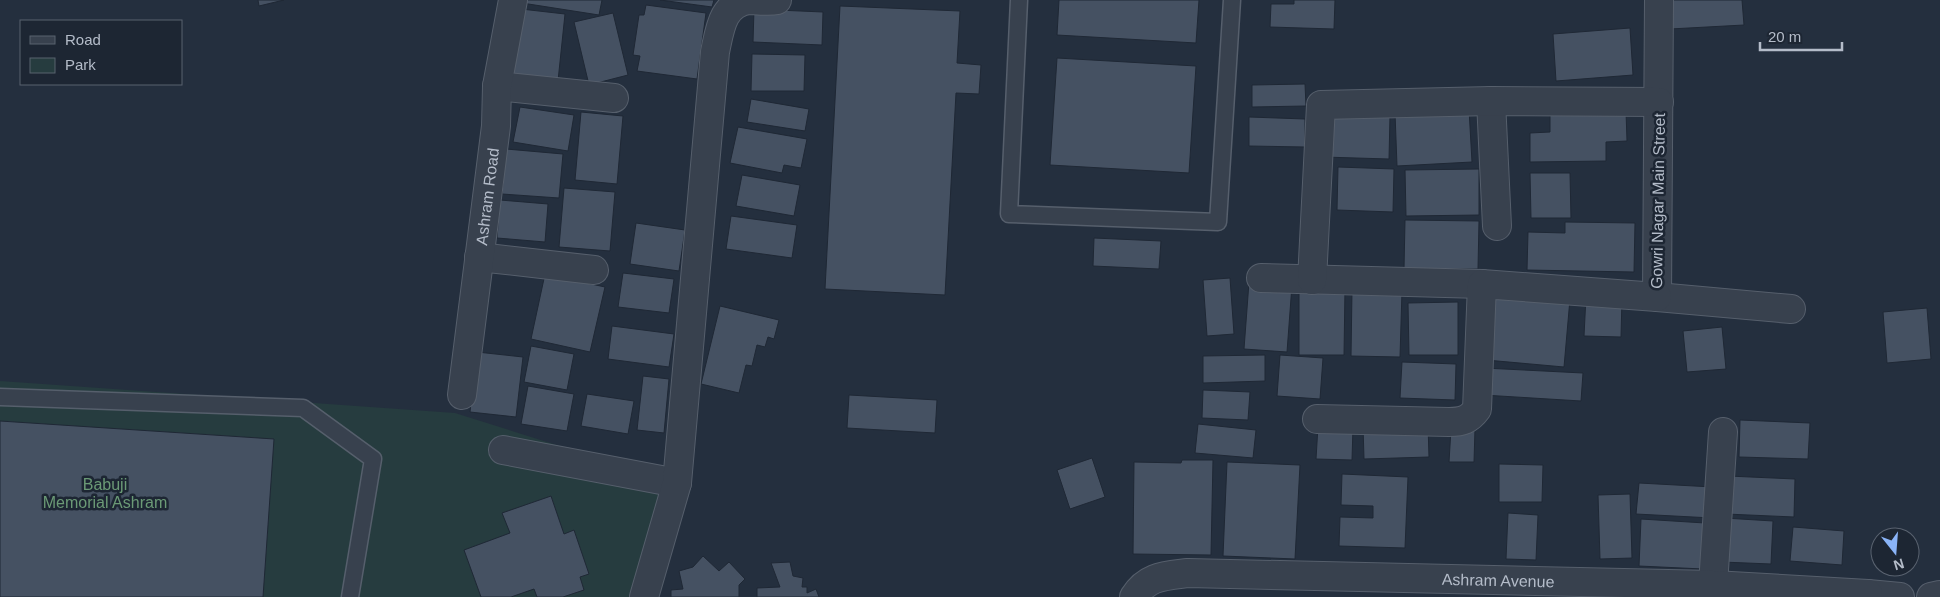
<svg xmlns="http://www.w3.org/2000/svg" width="1940" height="597" viewBox="0 0 1940 597" font-family="Helvetica,sans-serif">
  <rect width="100%" height="100%" fill="#242f3e"/>
  <path fill="#263c3f" d="M0,381L455,413L677,483L648,597H0Z"/>
  <path fill="#455162" stroke="#1f2835" d="M258,0H284L259,6Z
    M522,0H602L599,15L522,3Z
    M660,0H714L712,7Z
    M1059,0H1199L1196,43L1057,35Z
    M1294,0H1335L1334,29L1270,27L1271,4H1294Z
    M1669,0H1742L1744,25L1670,29Z
    M646,5L706,13L697,79L637,71L640,56L633,55L639,15H644Z
    M840,6L960,11L957,63L981,65L979,94L956,93L945,295L825,289Z
    M521,9L565,14L558,81L513,76Z
    M754,9L823,12L822,45L753,42Z
    M613,13L628,75L589,85L574,22Z
    M1630,28L1633,75L1556,81L1553,34Z
    M752,54L805,55L804,91H751Z
    M1057,58L1196,66L1189,173L1050,165Z
    M1305,84L1306,106L1252,107V85Z
    M751,99L809,109L805,131L747,122Z
    M520,107L574,115L568,151L513,142Z
    M1469,109L1472,162L1397,166L1395,113Z
    M1626,111L1627,141L1606,142V161L1530,162V133L1550,132V113Z
    M581,112L623,116L617,184L575,180Z
    M1324,114L1390,116L1389,159L1323,157Z
    M1249,117L1305,119V147L1249,146Z
    M738,127L807,139L801,168L784,165L782,173L730,163Z
    M506,149L563,154L559,198L502,194Z
    M1338,167L1394,169L1393,212L1337,210Z
    M1479,169V215L1406,216L1405,170Z
    M1530,173H1570L1571,218H1531Z
    M742,175L800,185L794,216L736,206Z
    M564,188L615,192L610,251L559,247Z
    M500,200L548,204L545,242L497,238Z
    M731,216L797,225L792,258L726,249Z
    M1405,220L1479,221L1478,269H1404Z
    M1565,222L1635,223L1634,272L1527,270L1528,232L1565,233Z
    M636,223L685,230L679,271L630,264Z
    M1094,238L1161,241L1159,269L1093,266Z
    M623,273L674,279L669,313L618,307Z
    M545,274L605,287L590,352L531,339Z
    M1230,278L1234,334L1207,336L1203,280Z
    M1249,282L1292,285L1287,352L1244,349Z
    M1299,289H1345L1344,355H1299Z
    M1352,290L1402,291L1400,357L1351,356Z
    M1492,292L1570,299L1564,367L1486,360Z
    M1586,296L1622,298L1621,337L1584,336Z
    M1458,302V355H1409L1408,303Z
    M720,306L779,320L774,339L768,337L765,347L757,345L752,366L746,365L739,393L701,384Z
    M1927,308L1931,359L1887,363L1883,312Z
    M612,326L674,334L669,367L608,359Z
    M1722,327L1726,369L1687,372L1683,331Z
    M531,346L574,354L567,390L524,382Z
    M477,352L523,357L516,417L470,412Z
    M1265,355V381L1203,383V356Z
    M1280,355L1323,358L1320,399L1277,396Z
    M1402,362L1456,364L1455,400L1400,398Z
    M1484,368L1583,373L1581,401L1483,395Z
    M643,376L669,379L664,433L637,430Z
    M528,386L574,394L567,431L521,424Z
    M1203,390L1250,392L1248,420L1202,418Z
    M587,394L634,401L628,434L581,426Z
    M849,395L937,400L935,433L847,428Z
    M1740,420L1810,423L1808,459L1739,457Z
    M0,421L274,439L263,597H0Z
    M1198,424L1256,430L1253,458L1195,453Z
    M1428,425L1429,457L1364,459L1363,426Z
    M1318,426L1353,427L1352,460L1316,459Z
    M1451,429H1475L1474,462H1449Z
    M1092,458L1105,497L1070,509L1057,470Z
    M1182,460H1213L1211,555L1133,554L1134,462L1181,463Z
    M1227,462L1300,465L1295,559L1223,556Z
    M1499,464L1543,465L1542,502H1499Z
    M1342,474L1408,477L1405,548L1339,546L1340,517L1373,518V506L1341,505Z
    M1728,476L1795,479L1794,517L1726,514Z
    M1639,483L1713,487L1712,518L1636,514Z
    M1630,494L1632,558L1600,559L1598,495Z
    M551,496L564,534L574,530L589,574L580,577L584,590L563,597H537L534,589L511,597H481L464,550L510,533L502,513Z
    M1508,513L1538,515L1536,560L1506,559Z
    M1724,518L1773,521L1771,564L1722,562Z
    M1641,519L1705,523L1703,569L1639,566Z
    M1793,527L1844,531L1842,565L1790,561Z
    M703,556L719,571L729,562L745,579L739,585V597H671V590L683,589L679,571L693,567Z
    M790,562L793,576L803,578L802,587H807V593L816,589L819,597H757V588L780,587L771,563Z"/>
  <g fill="none" stroke-linecap="round" stroke-linejoin="round">
    <defs>
      <path id="service" d="M1019,0L1009,214L1218,222L1232,0
        M0,397L303,408L373,459L350,597"/>
      <g id="minor">
        <path d="M1659,0L1657,297L1791,309"/>
        <path d="M497,86L614,98"/>
        <path d="M1491,101L1497,226"/>
        <path d="M479,257L594,270"/>
        <path d="M1261,278L1482,284"/>
        <path d="M1312,280L1321,105L1491,101L1659,102"/>
        <path id="s1" d="M462,395L496,126L497,86L513,0"/>
        <path d="M1317,419L1449,422C1462,422 1469,420 1477,409L1482,284L1657,297"/>
        <path d="M503,450L677,483"/>
        <path d="M1713,585L1723,432"/>
        <path d="M1868,594L1900,597"/>
        <path d="M644,597L677,483L715,52C720,29 722,4 749,0C758,0 768,2 777,0"/>
        <path id="s2" d="M1134,597C1147,576 1164,576 1188,573L1713,585L1868,594V597"/>
        <path d="M1931,597L1940,595"/>
      </g>
    </defs>
    <use href="#service" stroke="#565f6c" stroke-width="19"/>
    <use href="#minor" stroke="#565f6c" stroke-width="30"/>
    <use href="#service" stroke="#38414e" stroke-width="16"/>
    <use href="#minor" stroke="#38414e" stroke-width="28"/>
  </g>
  <g text-anchor="middle" dominant-baseline="central" stroke-width="5" stroke-linejoin="round" paint-order="stroke">
    <g font-size="16" fill="#b4bcc9" stroke="#1d2633">
      <text stroke="none"><textPath href="#s1" startOffset="200">Ashram Road</textPath></text>
      <text transform="translate(1658 201) rotate(-89)">Gowri Nagar Main Street</text>
      <text stroke="none"><textPath href="#s2" startOffset="372">Ashram Avenue</textPath></text>
    </g>
    <g font-size="16" fill="#6b9a76" stroke="#1d2633">
      <text x="105" y="484">Babuji<tspan x="105" dy="18">Memorial Ashram</tspan></text>
    </g>
  </g>
  <rect x="20" y="20" width="162" height="65" fill="#1d2633" stroke="#59626f"/>
  <rect x="30" y="36" width="25" height="8" fill="#38414e" stroke="#59626f"/>
  <text x="65" y="45" font-size="15" fill="#b4bcc9">Road</text>
  <rect x="30" y="58" width="25" height="15" fill="#263c3f" stroke="#59626f"/>
  <text x="65" y="70" font-size="15" fill="#b4bcc9">Park</text>
  <g transform="translate(1895 552) rotate(163)"><circle r="24" fill="#1d2633" stroke="#59626f"/>
  <path d="M0-4L9 19L0 12L-9 19Z" fill="#8ab4f8"/>
  <text y="-8" font-size="14" font-weight="bold" text-anchor="middle" fill="#b4bcc9">N</text>
  </g>
  <path d="M1760 42v8h82v-8" fill="none" stroke="#b4bcc9" stroke-width="2.5"/>
  <text x="1768" y="42" font-size="15" fill="#b4bcc9" stroke="#1d2633" stroke-width="4" paint-order="stroke">20 m</text>
</svg>
